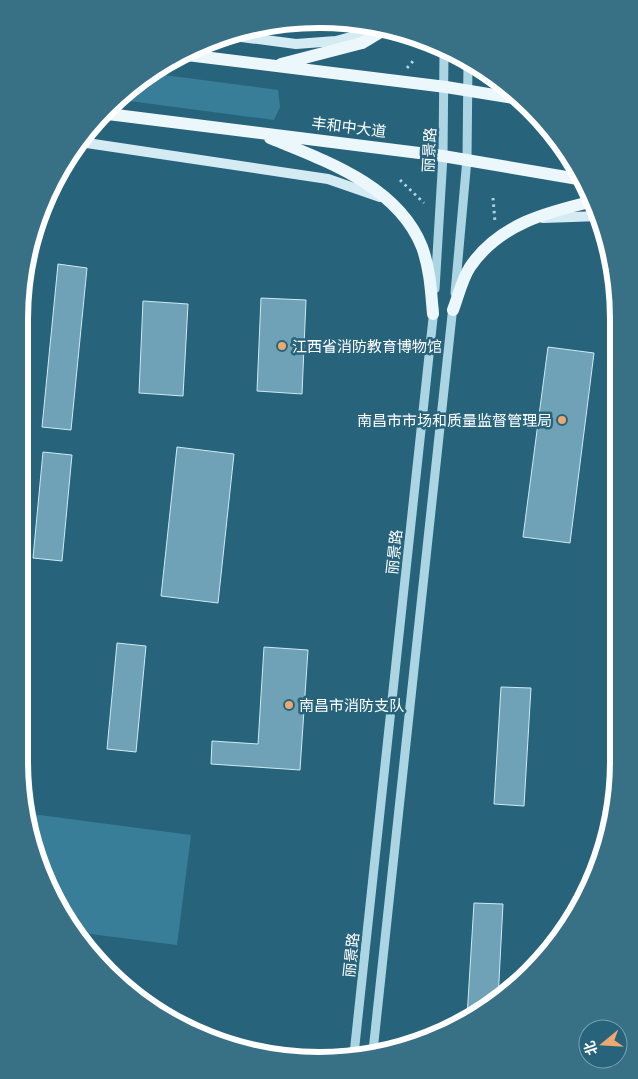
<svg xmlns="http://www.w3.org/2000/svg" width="638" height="1079" viewBox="0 0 638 1079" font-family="'Space Grotesk','Noto Sans SC',sans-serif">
  <rect width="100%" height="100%" fill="#27647c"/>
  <path fill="#387e98" d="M149,73L278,90L280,107L274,120L122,100Z
    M32,814L191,835L177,945L75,932C55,894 26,858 32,814Z"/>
  <path fill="#6fa2b6" stroke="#ceeaf4" d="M58,264L87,268L71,430L42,427Z
    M261,298L306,300L302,394L257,391Z
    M143,301L188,304L183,396L139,393Z
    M548,347L594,353L570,543L523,537Z
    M177,447L234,454L218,603L161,596Z
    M43,452L72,455L62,561L33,558Z
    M117,643L146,646L136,752L107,749Z
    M264,647L308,650L300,770L211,764L212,741L258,744Z
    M619,671V759L613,758Z
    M501,687L531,688L524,806L494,804Z
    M474,903L503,904L498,1000L467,1017Z"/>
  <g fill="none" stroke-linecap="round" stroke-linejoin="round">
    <path stroke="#acd5e4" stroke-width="3" stroke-dasharray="2.5 4" stroke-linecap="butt" d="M407,68L414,60
      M400,180L424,203
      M493,198L495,222
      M325,1059L326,1053L341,1050"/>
    <path stroke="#acd5e4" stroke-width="9" d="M435,289L443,156L444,52
      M455,293L467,159L468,62
      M373,1051L453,306
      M354,1054L434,309"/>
    <path stroke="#d5ebf4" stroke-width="10" d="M234,36L296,44L336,41L380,29
      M80,142L328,179L380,197
      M543,218L600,216"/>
    <path stroke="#ecf7fc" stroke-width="12" d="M187,55L446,87L519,99
      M281,64L362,43L387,28
      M108,114L443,156L584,180
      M270,138C326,161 398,186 422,247C430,269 431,291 433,314
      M453,310C458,297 462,279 470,267C499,224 547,212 594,201"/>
  </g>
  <g fill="#eca772" stroke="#27647c" stroke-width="2">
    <circle cx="282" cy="346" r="5"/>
    <circle cx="562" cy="420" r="5"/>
    <circle cx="289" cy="705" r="5"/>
  </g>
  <g text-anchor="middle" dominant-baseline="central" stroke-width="5" stroke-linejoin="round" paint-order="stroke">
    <g font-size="15" fill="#fff" stroke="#27647c">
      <text transform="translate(349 127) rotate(7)">丰和中大道</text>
      <text transform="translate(429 150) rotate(-87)">丽景路</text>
      <text transform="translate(394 552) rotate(-84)">丽景路</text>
      <text transform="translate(351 955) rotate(-84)">丽景路</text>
    </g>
    <g font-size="15" fill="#fff" stroke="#27647c" text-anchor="start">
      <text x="292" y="346">江西省消防教育博物馆</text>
      <text x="552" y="420" text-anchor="end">南昌市市场和质量监督管理局</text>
      <text x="299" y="705">南昌市消防支队</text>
    </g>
  </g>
  <path d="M0 0H638V1079H0ZM319 28H319A291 291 0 0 1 610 319V761A291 291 0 0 1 319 1052H319A291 291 0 0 1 28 761V319A291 291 0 0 1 319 28Z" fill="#387086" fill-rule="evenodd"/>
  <path fill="none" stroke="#fff" stroke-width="6" d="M319 28H319A291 291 0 0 1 610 319V761A291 291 0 0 1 319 1052H319A291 291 0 0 1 28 761V319A291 291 0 0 1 319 28Z"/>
  <g transform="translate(603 1044) rotate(252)"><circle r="24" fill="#27647c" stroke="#7da2b0"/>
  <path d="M0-4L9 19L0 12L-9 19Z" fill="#eca772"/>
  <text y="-8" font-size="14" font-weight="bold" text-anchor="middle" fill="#ffffff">北</text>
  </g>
</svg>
